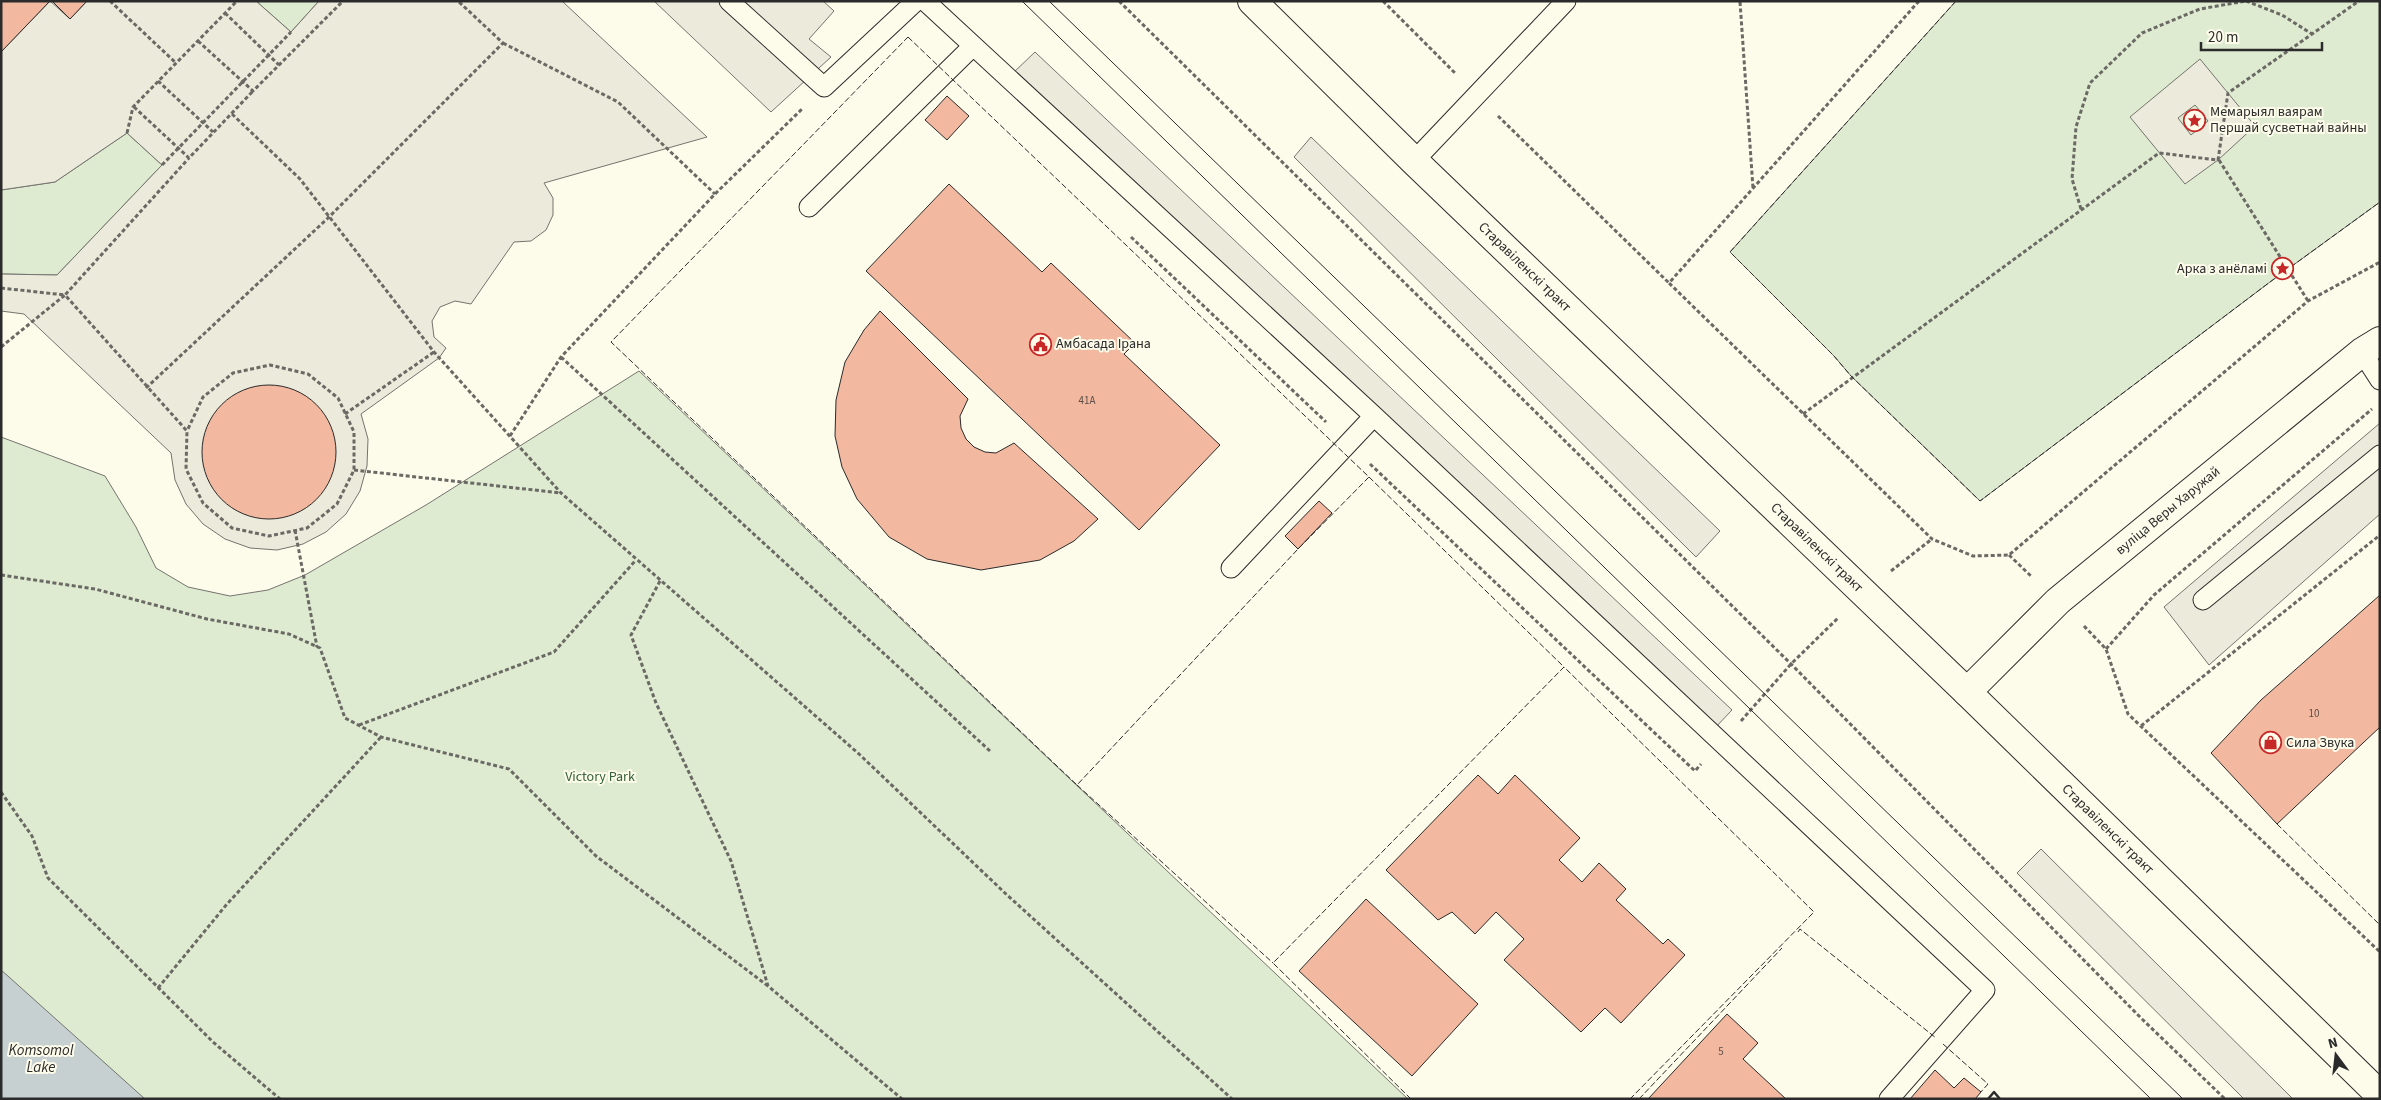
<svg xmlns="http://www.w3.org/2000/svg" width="2381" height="1100" viewBox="0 0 2381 1100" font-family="'Source Sans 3',sans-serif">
  <rect width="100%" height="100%" fill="#fdfbea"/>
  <path fill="#deebd1" stroke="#74746e" d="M256,1H319L291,32Z
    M1956,1H2380V202L2270,282L1980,501L1851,376L1834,356L1730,252Z
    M127,133L162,165L57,275L1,274V190L55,182Z
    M639,371L1408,1099H1V437L105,476L136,527L156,568L188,587L230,596L268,590L305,575L426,505Z"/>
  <path fill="#eceadb" stroke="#74746e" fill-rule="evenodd" d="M50,1L70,19L87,1H256L291,32L319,1H562L707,137L544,183L553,198V215L546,230L531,241L514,242L471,304L455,301L440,307L432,321L434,337L446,348L439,358L361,414L368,439L367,466L360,491L346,514L326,532L303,544L277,550L250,548L225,539L203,524L186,504L175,480L171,453L24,314L1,311V274L57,275L162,165L127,133L55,182L1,190V52Z
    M654,1H823L834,11L809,39L831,57L771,112Z
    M1035,52L1732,710L1714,729L1012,74Z
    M2200,59L2255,126L2218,160L2185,184L2130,117ZM2195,105L2208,121L2191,135L2178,118Z
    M1311,137L1720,531L1696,557L1294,157Z
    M2380,423V514L2209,665L2164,607Z
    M2041,849L2293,1099H2244L2017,873Z"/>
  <path fill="#c7d0d0" stroke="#74746e" d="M1,970L9,977L145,1099H1Z"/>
  <path fill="#f2b8a0" stroke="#2b2b2b" d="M1,1H50L1,52Z
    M52,1H87L70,19Z
    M947,96L969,116L947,140L925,120Z
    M949,184L1042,272L1051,263L1135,343L1124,354L1220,445L1139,530L866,271Z
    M880,311L968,399L960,416L961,428L966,439L974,447L985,452L996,453L1014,443L1098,519L1074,541L1040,560L981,570L927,559L889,537L857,499L842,467L835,436L836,400L845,362L864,330Z
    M202 452a67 67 0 1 1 134 0a67 67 0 1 1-134 0Z
    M1319,501L1332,513L1298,549L1285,536Z
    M2380,595V727L2277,824L2211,753L2261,700Z
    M1478,775L1498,794L1515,775L1580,838L1559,860L1582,882L1599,863L1626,889L1616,900L1663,944L1668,939L1685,955L1621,1023L1605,1008L1581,1032L1504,960L1524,939L1496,912L1475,934L1452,912L1438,920L1386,870Z
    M1366,899L1478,1004L1412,1076L1299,971Z
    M1727,1014L1758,1043L1743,1059L1786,1099H1648Z
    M1935,1070L1954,1088L1964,1078L1981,1092L1975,1099H1910Z"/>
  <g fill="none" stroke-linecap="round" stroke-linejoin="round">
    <defs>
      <path id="service" d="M729,1L824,87L916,1
        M925,1L1374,416L1985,990L1889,1099
        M1414,161L1566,1
        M809,207L972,47
        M2362,352L2380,380
        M1231,568L1374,416
        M2203,600L2380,455"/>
      <g id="secondary">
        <path id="s1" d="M1252,1L1414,161L1967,692L2380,1095"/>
        <path id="s2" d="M1967,692L2058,601L2362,352L2380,341"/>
      </g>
    </defs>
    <use href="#service" stroke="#2b2b2b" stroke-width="21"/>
    <use href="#secondary" stroke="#2b2b2b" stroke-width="30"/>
    <path stroke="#6a6964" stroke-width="3" stroke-dasharray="4 2.5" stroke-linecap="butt" d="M110,1L176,63
      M1119,1L1791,664L2142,1019L2225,1099
      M1383,1L1455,73
      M1919,1L1669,283L1932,539L1973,556L2009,555L2308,301L2380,262
      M2246,1L2282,15L2312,34
      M1740,2L1753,188
      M225,13L279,65
      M198,41L253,91L343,1
      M503,43L618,102L715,194
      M158,81L213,132
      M134,107L189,158L253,91
      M232,114L300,179L434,352L561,493L859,754L1006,894L1232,1099
      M1498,116L1669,283
      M127,133L133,107L237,1
      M2219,160L2308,301
      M162,165L291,32
      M2081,209L2072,179L2076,127L2090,83L2142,33L2200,9L2246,1
      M1131,237L1326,422
      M1,288L65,295L189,158
      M1,347L65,295L187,431L186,469L203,503L232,528L269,536L307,528L337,504L354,470V432L338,398L308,374L270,365L233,373L203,397L187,431
      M561,357L990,751
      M146,388L328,218L503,43L458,1
      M345,414L434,352
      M1803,414L2159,153L2218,160L2228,93L2359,1
      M510,436L561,357L715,194L802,109
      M1370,464L1695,771L1701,764
      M354,470L561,493
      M295,530L317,647
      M2009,555L2032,577
      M1891,571L1932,539
      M1,575L95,589L207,619L289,634L320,648L345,718L381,737L509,769L596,856L768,986
      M660,581L631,635L656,703L731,861L768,986L902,1099
      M2084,626L2106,649L2128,714L2380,952
      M2106,649L2154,595L2372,409
      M1741,721L1791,664L1838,618
      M359,725L554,652L636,560
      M2141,726L2380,535
      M1,792L32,836L48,878L213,1042L280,1099
      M158,988L227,904L381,737"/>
    <use href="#service" stroke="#fdfbea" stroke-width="19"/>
    <use href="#secondary" stroke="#fdfbea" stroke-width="28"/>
    <path stroke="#2b2b2b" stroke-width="1" d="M1022,1L2151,1099
      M1049,1L2183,1099"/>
    <path stroke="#2b2b2b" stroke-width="1" stroke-dasharray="6 2.5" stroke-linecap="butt" d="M1956,1L1730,252L1834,356L1851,376L1980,501L2270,282L2380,202
      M908,37L1369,477L1298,549L1077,785L611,342Z
      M1369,477L1564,667
      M1077,785L1273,963
      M2277,824L2380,925
      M1798,932L1800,929L1936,1038
      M1943,1044L1988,1084L1980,1093
      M1411,1099L1273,963L1564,667L1814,912L1630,1099
      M1639,1099L1782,948"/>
    <path stroke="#2b2b2b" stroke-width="2.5" d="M1988,1099L1994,1092L2000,1099"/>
  </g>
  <defs>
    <symbol id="sight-ring" viewBox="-11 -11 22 22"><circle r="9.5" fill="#fdfbea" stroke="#c62828" stroke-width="1.5"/><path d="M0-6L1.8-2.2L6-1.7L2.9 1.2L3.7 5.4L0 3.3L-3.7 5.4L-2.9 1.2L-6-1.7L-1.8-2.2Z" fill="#c62828"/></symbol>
    <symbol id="civic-ring" viewBox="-11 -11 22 22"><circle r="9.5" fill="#fdfbea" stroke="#c62828" stroke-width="1.5"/><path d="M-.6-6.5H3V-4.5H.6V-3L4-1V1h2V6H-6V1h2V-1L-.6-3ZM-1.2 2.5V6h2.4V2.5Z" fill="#c62828"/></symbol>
    <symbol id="shop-ring" viewBox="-11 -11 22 22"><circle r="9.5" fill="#fdfbea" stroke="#c62828" stroke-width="1.5"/><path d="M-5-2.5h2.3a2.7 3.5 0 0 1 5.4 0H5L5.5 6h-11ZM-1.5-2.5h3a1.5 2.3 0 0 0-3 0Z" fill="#c62828"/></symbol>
  </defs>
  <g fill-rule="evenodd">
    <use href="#sight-ring" x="2182" y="108" width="25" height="25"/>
    <use href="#sight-ring" x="2270" y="256" width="25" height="25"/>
    <use href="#civic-ring" x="1028" y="332" width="25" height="25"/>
    <use href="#shop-ring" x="2258" y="730" width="25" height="25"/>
  </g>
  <g text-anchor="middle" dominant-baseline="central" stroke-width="4" stroke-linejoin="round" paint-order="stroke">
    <g font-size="11" fill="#5d4e48">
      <text x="1087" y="400">41А</text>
      <text x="2314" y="713">10</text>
      <text x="1721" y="1051">5</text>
    </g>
    <g font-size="14" fill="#2b2b2b" stroke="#fdfbea" text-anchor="start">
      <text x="2210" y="112">Мемарыял ваярам<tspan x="2210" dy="16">Першай сусветнай вайны</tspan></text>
      <text x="2267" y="269" text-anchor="end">Арка з анёламі</text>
      <text x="1056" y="344">Амбасада Ірана</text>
      <text x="2286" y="743">Сила Звука</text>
    </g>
    <g font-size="14" fill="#2b2b2b" stroke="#fdfbea">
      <text stroke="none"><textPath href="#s1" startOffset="381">Старавіленскі тракт</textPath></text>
      <text stroke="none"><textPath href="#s2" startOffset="271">вуліца Веры Харужай</textPath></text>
      <text stroke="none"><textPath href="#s1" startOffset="786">Старавіленскі тракт</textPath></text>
      <text stroke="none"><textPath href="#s1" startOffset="1191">Старавіленскі тракт</textPath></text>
    </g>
    <g font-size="14" fill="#34623c" stroke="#fdfbea">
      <text x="600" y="777">Victory Park</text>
    </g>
    <g font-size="15" font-style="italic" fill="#2b2b2b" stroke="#fdfbea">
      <text x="41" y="1050">Komsomol<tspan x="41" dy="17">Lake</tspan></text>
    </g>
  </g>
  <rect width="2381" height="1100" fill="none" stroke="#2b2b2b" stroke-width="5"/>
  <g transform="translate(2336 1055) rotate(345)" stroke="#fdfbea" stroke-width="4" paint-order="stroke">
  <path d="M0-4L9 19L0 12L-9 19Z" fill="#2b2b2b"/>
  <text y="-8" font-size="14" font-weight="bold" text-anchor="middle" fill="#2b2b2b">N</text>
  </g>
  <path d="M2201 42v8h121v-8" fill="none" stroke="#2b2b2b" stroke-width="2.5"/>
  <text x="2208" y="42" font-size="15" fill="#2b2b2b" stroke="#fdfbea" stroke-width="4" paint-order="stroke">20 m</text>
</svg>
